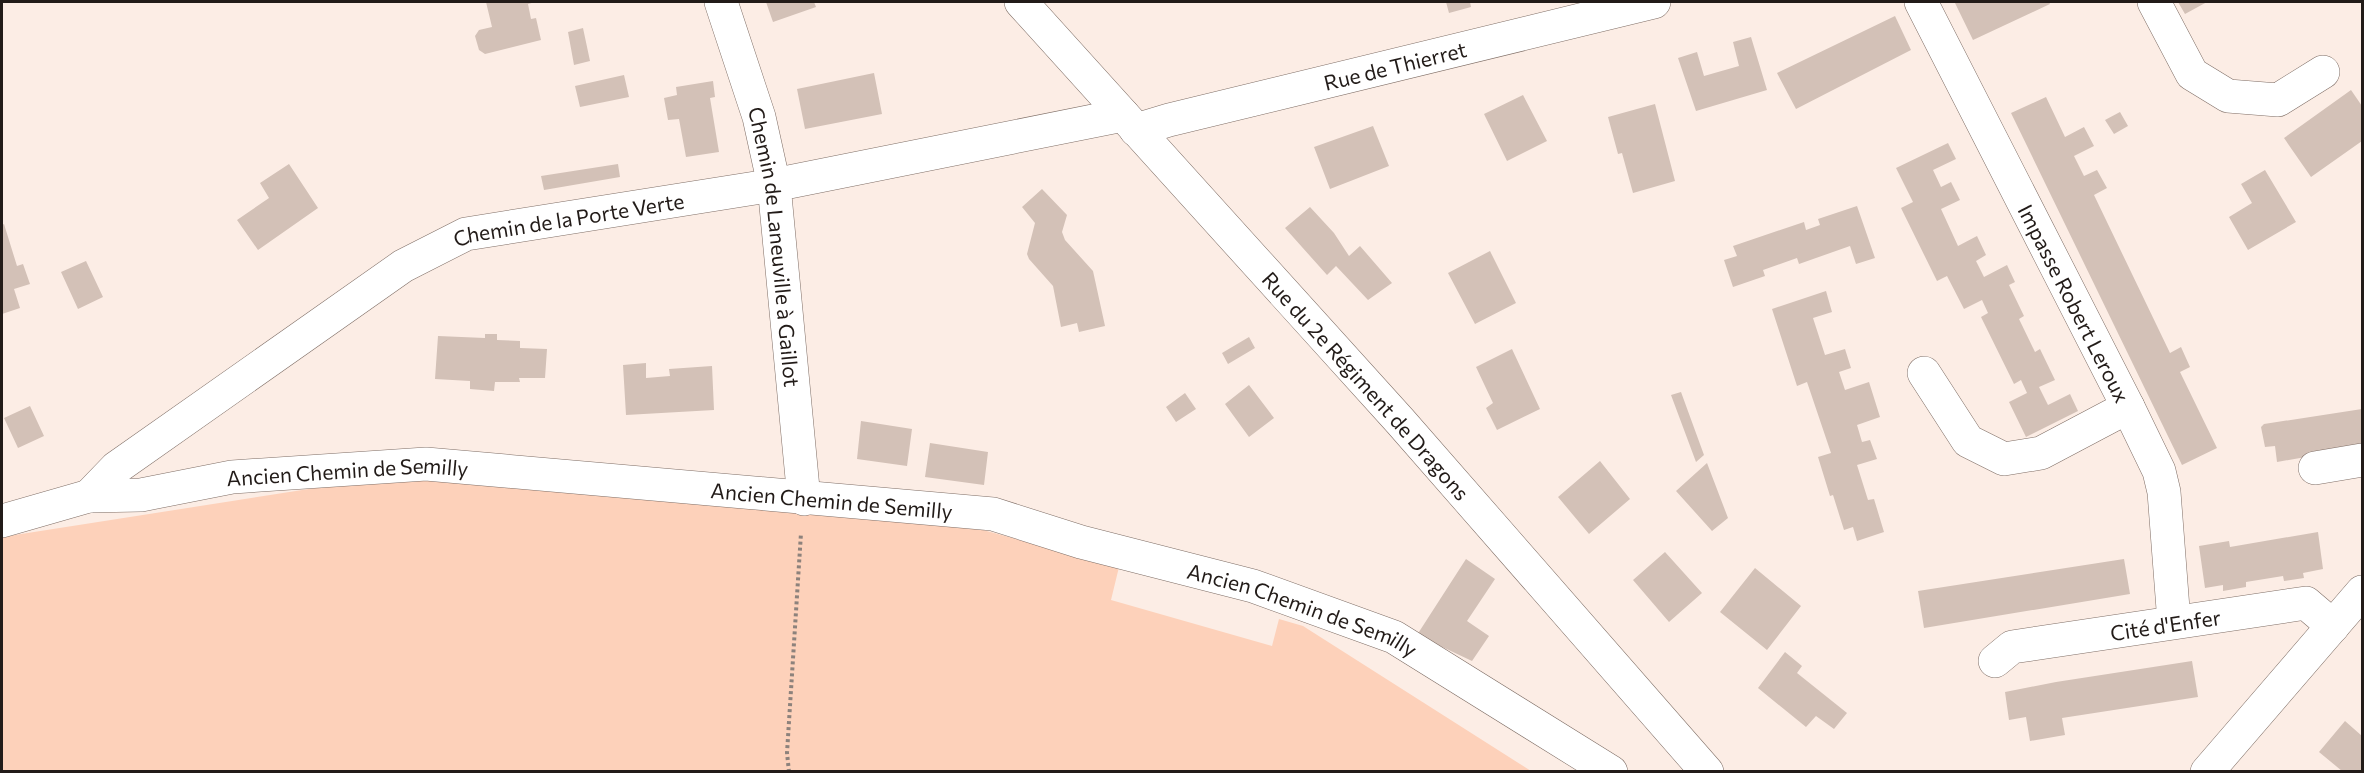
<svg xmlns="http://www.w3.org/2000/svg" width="2364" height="773" viewBox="0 0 2364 773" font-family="Commissioner,sans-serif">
  <rect width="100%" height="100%" fill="#fcede5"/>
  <path fill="#fdd1ba" d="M405,474L824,512L983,530L1119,567L1111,600L1272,646L1279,619L1303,626L1531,771L2,772V537Z"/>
  <path fill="#d3c1b7" d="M486,2H535L528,4L531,19L536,18L541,40L485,54L479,50L475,36L479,30L492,27Z
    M766,2H814L816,7L773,22Z
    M1446,2H1470L1471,7L1449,13Z
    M1960,2H2049L2050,4L1973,40L1955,3Z
    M2178,2H2207L2185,14Z
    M1895,16L1911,50L1796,109L1777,73Z
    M583,28L590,61L574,65L568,32Z
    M1751,37L1767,90L1696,111L1678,58L1697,52L1704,76L1739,66L1733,42Z
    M874,73L882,114L805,129L797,89Z
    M624,75L629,97L580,107L575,86Z
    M713,81L715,97L710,98L719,152L686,157L679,119L668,120L664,98L677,95L676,87Z
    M2351,90L2362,106V141L2311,177L2284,138Z
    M1523,95L1547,141L1507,161L1484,114Z
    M2046,97L2065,137L2084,127L2094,146L2074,156L2084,176L2097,170L2107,188L2094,195L2170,353L2181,347L2190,367L2180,372L2217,448L2182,465L2011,113Z
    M1655,104L1675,181L1633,193L1622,153L1618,154L1608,117Z
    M2120,112L2128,126L2114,134L2105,120Z
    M1373,126L1389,166L1330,189L1314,147Z
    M1948,143L1956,159L1933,170L1941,187L1951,182L1960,200L1941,209L1958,246L1977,236L1986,255L1976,261L1984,277L2007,265L2015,282L2009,285L2024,316L2019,319L2035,352L2040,349L2055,380L2039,387L2048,405L2070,394L2078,411L2026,437L2009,402L2027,393L2021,380L2014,384L1981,317L1988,313L1982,300L1964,309L1947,276L1937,281L1901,208L1913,202L1896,168Z
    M289,164L318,208L258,250L237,220L269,198L260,183Z
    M618,164L620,177L544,190L541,176Z
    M2265,170L2296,222L2248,250L2229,217L2252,203L2241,184Z
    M1042,189L1067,215L1062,232L1065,240L1093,271L1105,326L1079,332L1077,323L1061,327L1053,286L1029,259L1027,254L1035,223L1022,207Z
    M1857,206L1875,258L1856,264L1850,246L1799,264L1797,258L1763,270L1765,276L1733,287L1724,260L1737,256L1733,246L1804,222L1806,230L1820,225L1818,219Z
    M1310,207L1334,233L1349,256L1360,246L1392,283L1368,300L1336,266L1327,275L1285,228Z
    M4,224L17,266L23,264L30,284L14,289L20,308L2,314V225Z
    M1490,251L1516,303L1475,324L1448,273Z
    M86,261L103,297L78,309L61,272Z
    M1826,291L1832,312L1813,318L1825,355L1845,349L1851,368L1839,372L1845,390L1869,382L1880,417L1857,425L1862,442L1870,440L1877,459L1857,465L1868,500L1874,499L1884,532L1857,541L1853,527L1844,530L1833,495L1830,496L1818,457L1831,453L1807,382L1797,386L1772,309Z
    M485,334H497V340L520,341V348L547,349L545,378H519L520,382H495L494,391L470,389V381L435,379L438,336L485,338Z
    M1249,337L1255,348L1228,364L1222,353Z
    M1512,349L1540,409L1497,430L1486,408L1493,403L1476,367Z
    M646,363V378L670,376L669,369L712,366L714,410L626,415L623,365Z
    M1249,385L1274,418L1249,437L1225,404Z
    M1681,392L1704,455L1696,462L1671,395Z
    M1185,393L1196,409L1176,422L1166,407Z
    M30,406L44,436L18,448L4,418Z
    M2362,409V447L2277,462L2275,446L2265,447L2261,427L2264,424Z
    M861,421L912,429L907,466L857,459Z
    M930,443L988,452L984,485L925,477Z
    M1600,461L1630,499L1589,534L1558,497Z
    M1707,463L1728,518L1712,531L1676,491Z
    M2318,532L2323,569L2303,573L2304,578L2284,581L2283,576L2246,582V587L2223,591V585L2205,588L2199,546L2229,541L2230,547Z
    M1665,552L1702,593L1669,622L1633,580Z
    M1466,559L1495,579L1467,621L1489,636L1472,661L1417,635Z
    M2124,559L2130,594L1924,628L1918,591Z
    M1755,568L1801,606L1767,650L1720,612Z
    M1785,652L1802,666L1797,673L1847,713L1834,729L1816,716L1806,727L1758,688Z
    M2192,661L2198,697L2062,718L2065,735L2030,741L2026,717L2009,720L2005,692L2056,682Z
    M2345,721L2362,736V771H2342L2319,752Z"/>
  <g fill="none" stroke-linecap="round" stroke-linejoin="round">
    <defs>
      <g id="minor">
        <path id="s1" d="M721,2L759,117L774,185L804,499"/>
        <path id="s2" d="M1021,2L1400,421L1707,772"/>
        <path id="s3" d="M1921,2L2128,407L2041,453L2004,459L1968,441L1924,373"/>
        <path d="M2154,2L2192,74L2228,96L2278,100L2323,72"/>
        <path id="s4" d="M1136,130L1169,120L1654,2"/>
        <path d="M2128,407L2159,471L2164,492L2174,622"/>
        <path d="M2315,468L2362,460"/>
        <path id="s5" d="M89,496L116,468L403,266L466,234L774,185L1123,115"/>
        <path id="s6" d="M2,521L89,496L141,495L232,477L426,464L993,514L1081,542L1253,586L1394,637L1611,772"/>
        <path id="s7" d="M1995,661L2012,647L2306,603L2333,626"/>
      </g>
      <path id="major" d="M2207,772L2362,592"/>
    </defs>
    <use href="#minor" stroke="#7f6e66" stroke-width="34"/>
    <use href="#major" stroke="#7f6e66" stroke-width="34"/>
    <path stroke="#8d827c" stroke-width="4" stroke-dasharray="3 3" stroke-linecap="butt" d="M789,772L787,753L801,533"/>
    <use href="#minor" stroke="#fff" stroke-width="33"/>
    <use href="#major" stroke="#fff" stroke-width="33"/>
  </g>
  <g text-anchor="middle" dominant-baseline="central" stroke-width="4.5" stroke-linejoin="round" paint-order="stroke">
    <g font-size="21" fill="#221b18" stroke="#fefefe">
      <text stroke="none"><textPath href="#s4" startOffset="267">Rue de Thierret</textPath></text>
      <text stroke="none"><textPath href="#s5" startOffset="564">Chemin de la Porte Verte</textPath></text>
      <text stroke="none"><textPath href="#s1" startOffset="252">Chemin de Laneuville à Gaillot</textPath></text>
      <text stroke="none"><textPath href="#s3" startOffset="338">Impasse Robert Leroux</textPath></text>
      <text stroke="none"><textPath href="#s2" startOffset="516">Rue du 2e Régiment de Dragons</textPath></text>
      <text stroke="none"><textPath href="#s6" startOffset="351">Ancien Chemin de Semilly</textPath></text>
      <text stroke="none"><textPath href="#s6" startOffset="837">Ancien Chemin de Semilly</textPath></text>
      <text stroke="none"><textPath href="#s6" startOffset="1323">Ancien Chemin de Semilly</textPath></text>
      <text stroke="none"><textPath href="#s7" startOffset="177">Cité d'Enfer</textPath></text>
    </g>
  </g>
  <rect width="2364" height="773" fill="none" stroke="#221b18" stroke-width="6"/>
</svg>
